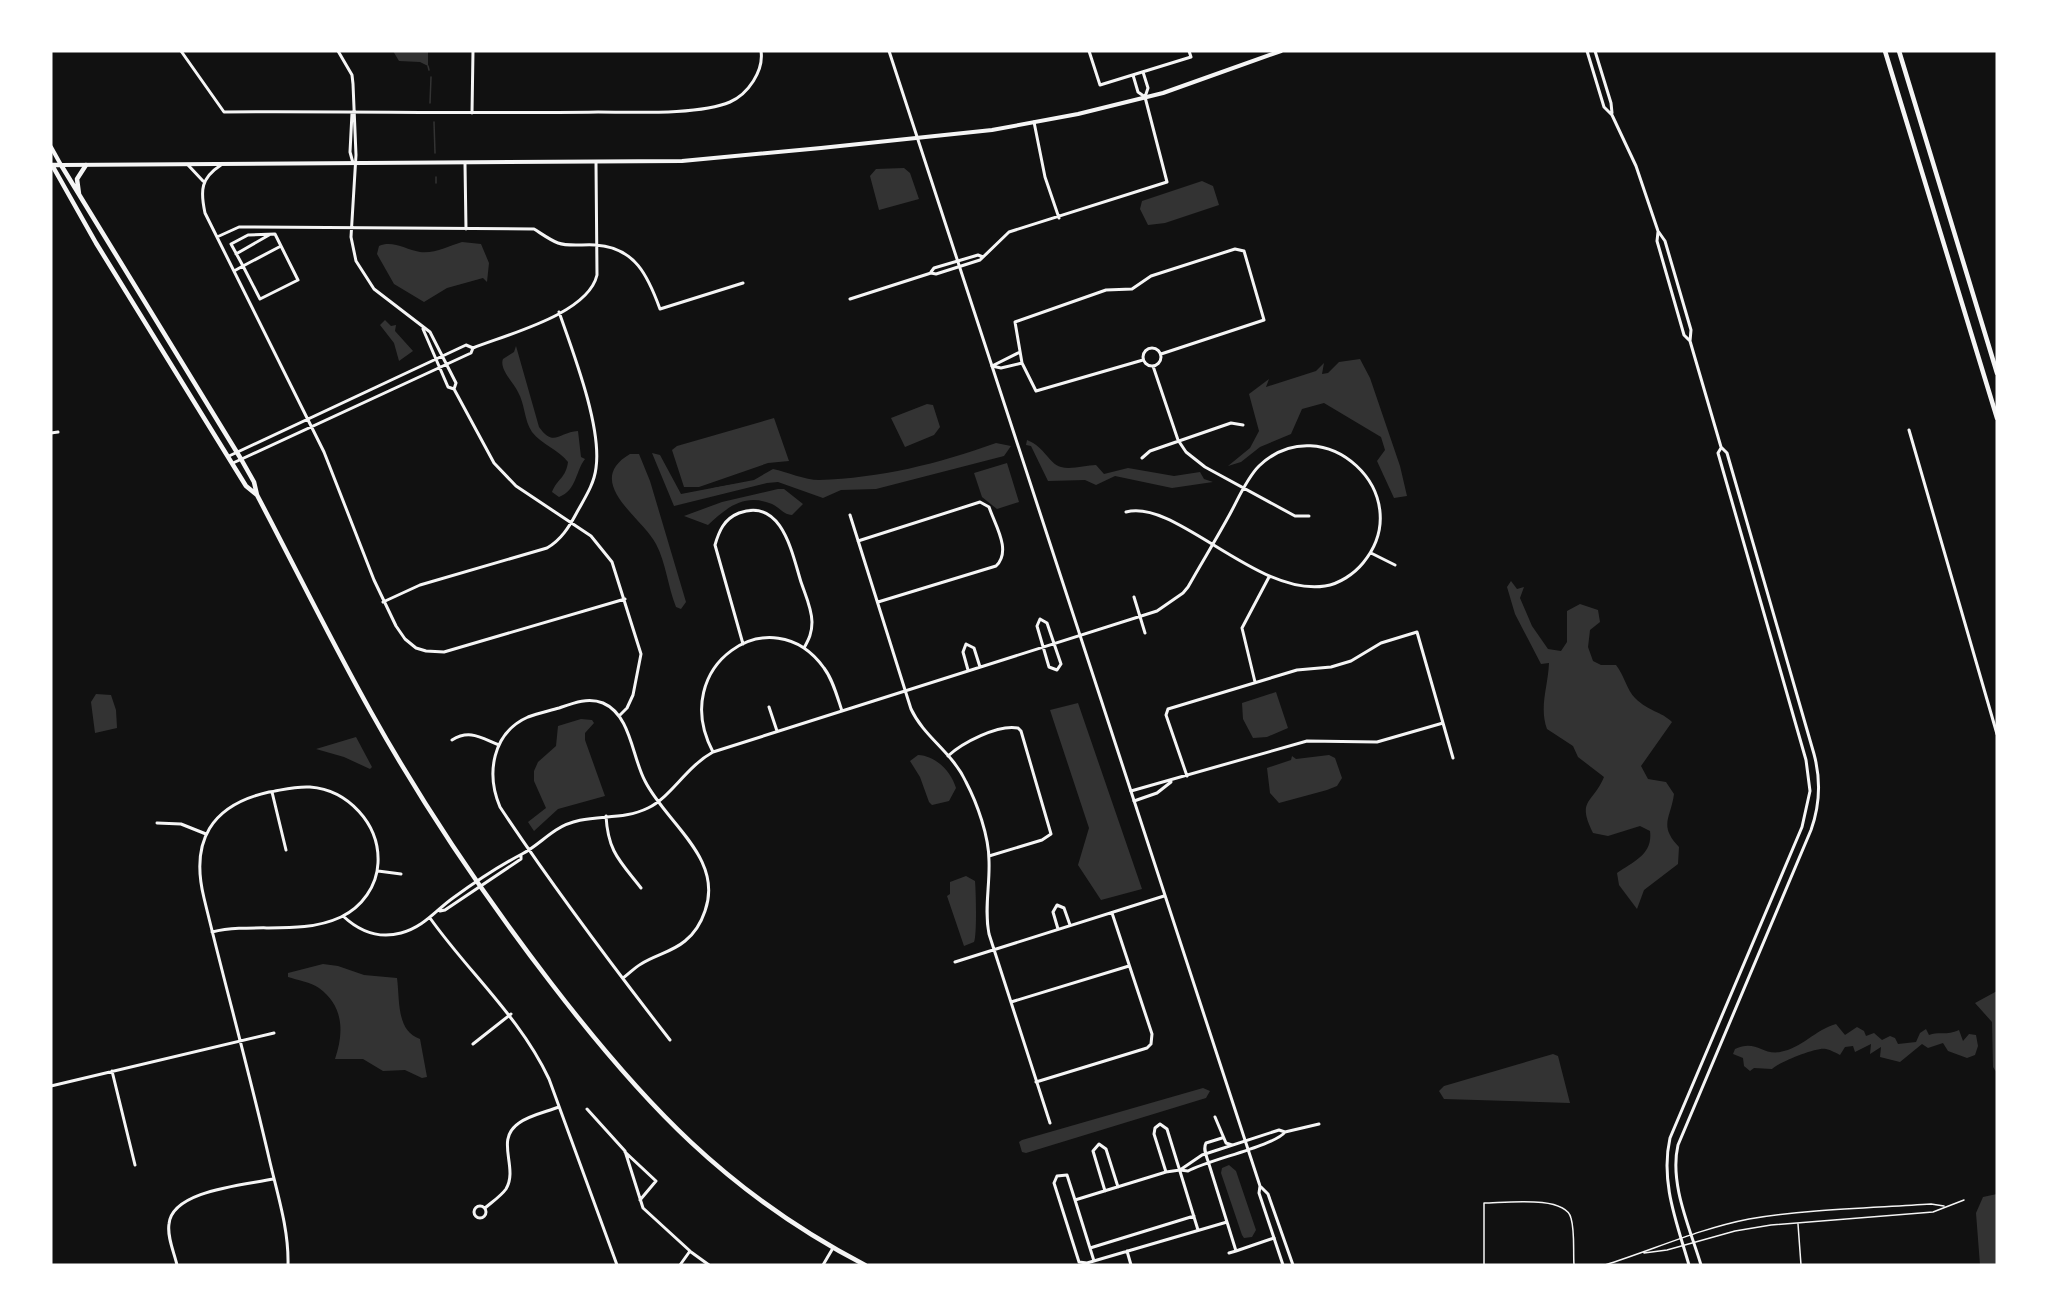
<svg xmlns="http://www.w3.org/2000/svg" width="2048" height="1316" viewBox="0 0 2048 1316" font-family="Raleway,sans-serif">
  <rect width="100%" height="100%" fill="#111"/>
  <path fill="#333" d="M393,51H428V66L420,62L399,61Z
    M904,168L910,173L919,199L879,210L870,176L876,169Z
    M1202,181L1213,186L1219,205L1165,223L1148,225L1140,209L1142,201Z
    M462,242L481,244L489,263L487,282L483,278L447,288L424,302L394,284L377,254L379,246C393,240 406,250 420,252C434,254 449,246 462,242Z
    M385,320L391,326L396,325L395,331L413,351L399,361L394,343L380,325Z
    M516,346L539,427C554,448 559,432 578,431L581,457L585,459C575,472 577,490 559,497L552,492C557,479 566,478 568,462C558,449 542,445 532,432C524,420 525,404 518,392C513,382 499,369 503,359L514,352Z
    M1360,359L1370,378L1400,466L1407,496L1394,498L1377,461L1385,450L1381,437L1324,403L1302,409L1291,434L1260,447L1241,462L1228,466L1250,448L1259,431L1249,394L1269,379L1266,387L1316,371L1324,363L1322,374L1328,373L1339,362Z
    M927,404L933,405L940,427L934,435L905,447L891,418Z
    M774,418L789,461L768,463L699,487H684L672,450L677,446Z
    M1027,440C1045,447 1049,464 1061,467C1071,470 1086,465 1096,465L1104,474L1128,468L1174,476L1200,472L1204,479L1213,482L1172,488L1115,476L1096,485L1085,480L1048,481L1031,446L1026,445Z
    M996,443L1011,446L1004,456L876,489L841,490L823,498L778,482L767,483L674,506L652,453L660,455L681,494L754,480L773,469C787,472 805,480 819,480C880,478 938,464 996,443Z
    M630,454H639L650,481L686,602L681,609L676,607C668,587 666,563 656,544C643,518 582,482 630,454Z
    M1007,463L1019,502L997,509L982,497L974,473Z
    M778,489H784L803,504L792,515C784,515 779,507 772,504C745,493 727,507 708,525L684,516L722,502Z
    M1511,581L1517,589L1524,587L1520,598L1532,626L1548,649L1561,651L1567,642V611L1580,604L1598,610L1600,622L1590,630L1588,647L1593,661L1601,665H1616C1624,675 1627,690 1635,698C1649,712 1661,711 1672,722L1641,766L1648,779L1666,782L1674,794C1671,818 1658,825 1679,847L1678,864L1644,890L1637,909L1619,885L1617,873C1634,861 1653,854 1650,831L1640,826L1608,836L1593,833C1576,799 1593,804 1604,777L1578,757L1573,746L1547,729C1539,707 1548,687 1549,663L1541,664L1515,614L1507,587Z
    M1276,692L1288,728L1267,737L1253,738L1243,719L1242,703Z
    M96,694L111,695L116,710L117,728L95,733L91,702Z
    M1078,703L1142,889L1101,900L1078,865L1089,828L1050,710Z
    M581,719L592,720L594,723L585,733V740L605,796L558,809L534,831L528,822L546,808L534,781V771L538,762L556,746L558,726Z
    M356,737L372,767L370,769L344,757L316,749Z
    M918,755C936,756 951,771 956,788L949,801L932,805L929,802L920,777L910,761Z
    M1329,755L1335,758L1342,778L1337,786L1327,790L1279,803L1270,793L1267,768L1291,760L1292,756L1296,759Z
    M966,876L975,881C976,891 977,935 974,942L964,946L947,896L950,894V882Z
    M323,964L338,966L364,975L397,978C400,1000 396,1031 420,1039L427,1077L422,1078L405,1070L383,1071L363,1059H335C344,1033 344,1006 319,988C311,982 297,980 288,977V973Z
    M1997,991V1073L1993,1067L1992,1022L1975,1003Z
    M1836,1024L1845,1035L1857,1027L1864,1031L1866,1036L1874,1033L1882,1040L1890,1036L1895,1038L1898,1044L1916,1042L1920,1033L1926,1029L1929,1035C1940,1031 1946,1036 1959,1030L1963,1041L1969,1034L1976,1035L1978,1046L1975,1055L1967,1058L1948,1051L1943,1043L1928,1048L1922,1044L1900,1062L1880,1057L1881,1047L1870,1054L1871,1044L1855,1052L1853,1046L1845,1047L1840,1055C1836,1053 1831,1050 1826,1049C1818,1046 1777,1063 1772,1069L1754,1068L1750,1071L1744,1066L1743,1058L1733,1054L1735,1049C1756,1039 1761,1055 1780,1052C1802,1048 1815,1030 1836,1024Z
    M1553,1054L1558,1056L1570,1103L1444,1099L1439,1091L1444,1086Z
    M1203,1088L1210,1091L1206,1098L1026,1153L1022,1152L1019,1142L1022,1140Z
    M1229,1165L1236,1171L1256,1230L1252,1237L1244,1238L1242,1235L1221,1173L1222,1168Z
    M1997,1194V1265H1980L1976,1213L1983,1197Z"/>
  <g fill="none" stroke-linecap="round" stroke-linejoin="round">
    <path stroke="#333" stroke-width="1.5" d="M428,66L429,70
      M430,103L431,77
      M434,122L435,153
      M436,183V177
      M712,489L734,485"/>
    <path stroke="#f5f5f5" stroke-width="1.5" d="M1798,1224L1801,1265
      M1644,1253L1667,1250L1735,1231L1771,1225L1933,1212L1964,1200
      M1484,1265V1203C1504,1203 1565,1195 1571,1218C1575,1232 1573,1250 1574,1265
      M1605,1265C1653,1250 1698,1229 1749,1219C1808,1209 1871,1208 1931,1204L1944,1206"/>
    <path stroke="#f5f5f5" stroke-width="3" d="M181,51L224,112C349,111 474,114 598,112C633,112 700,115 730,102C748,94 764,71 761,51
      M338,51L352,75L353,84L356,155L351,237L356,261L374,289L430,332L456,383L454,389L494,463L516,486L591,536L612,562L641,654L633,695L627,708L619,716
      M1089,51L1100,85L1191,57L1189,51
      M1143,72L1148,88L1145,97
      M1133,75L1138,92L1145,97
      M352,113L350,152L353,163
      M472,113L473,51
      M1034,122L1045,177L1059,218
      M465,164L466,229
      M188,165L203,181
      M221,165C201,178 200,190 205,213L324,452L374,580L396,626L405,639L416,648L426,651L444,652L625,599
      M217,237L239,227L534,229C542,234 550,240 558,243C569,247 584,244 595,245C635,247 648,276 660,309L743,283
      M236,254L269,235
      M234,271L243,266L260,299L298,280L281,246L243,266L231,244L248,235L275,234L281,246
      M931,272L934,268L978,255L983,257
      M850,299L931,273L936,274L980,260L1009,232L1167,182L1145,97
      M423,329L448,387L454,389
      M1143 357a9 9 0 1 1 18 0a9 9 0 1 1-18 0Z
      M1143,360L1036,391L1022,363L1015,322L1106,290L1132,289L1151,276L1235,249L1244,251L1264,320L1161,354
      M992,366L1020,352
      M992,366L1001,368L1022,363
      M1153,366L1178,440L1186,452L1205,467L1295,516H1309
      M1909,430L1997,734
      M51,433L58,432
      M229,456L466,345L473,348
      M1142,458L1150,451L1231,423L1243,425
      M233,463L471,353L473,348C508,334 588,314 597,275L596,163
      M850,515L911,709C924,737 953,753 966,782C977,803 989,836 989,861C990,886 984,909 989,934L1050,1123
      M858,541L980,502L989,507C995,525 1012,551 996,566L878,602
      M1371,553L1395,565
      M1134,597L1145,633
      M383,602L420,585L547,548C561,540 569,527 576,514C584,499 594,485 596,468C602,427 573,352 559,312
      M1040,619L1047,623L1061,664L1057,670L1049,667L1037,626Z
      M743,644L715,545C719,531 724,519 739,513C782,497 792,553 801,582C805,594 812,609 812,622C812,633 809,639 804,648
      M968,670L963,652L966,644L974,648L980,667
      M1255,682L1242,628L1269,577
      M769,707L777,731
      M452,740C470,729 481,738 499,745
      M713,752C667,666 772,595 824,668C833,680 837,696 842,711
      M948,756C962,743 998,724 1018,728L1021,731L1051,834L1042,840L989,856
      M1187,776L1166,715L1168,709L1297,670L1331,667L1351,661L1381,643L1417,632L1453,758
      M1131,791L1307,741L1377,742L1443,723
      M272,792L286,850
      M1134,801L1157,793L1171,782
      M606,816C608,852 620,861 641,888
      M157,823L181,824L206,834
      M378,871L401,874
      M440,911L445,910L521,859V855
      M343,916C359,931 379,939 401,933C424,927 436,910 453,898C475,882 499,866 522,854C534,848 545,837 556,830C585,811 618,823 648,808C671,797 686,767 713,752L1157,611L1183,593L1188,587C1202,562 1217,538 1231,512C1239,497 1247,478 1259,466C1323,405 1420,494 1363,563C1354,574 1339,584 1325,586C1257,597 1175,498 1126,512
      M430,918C469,973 520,1017 549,1079L617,1265
      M1058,929L1053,912L1057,905L1064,908L1070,925
      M212,932C254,922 300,936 341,917C362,907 377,886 378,863C380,824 348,790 310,787C296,786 282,790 269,792C211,805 190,841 204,898C225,985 249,1071 269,1158C277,1193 289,1229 288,1265
      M955,962L1164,896
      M623,978C629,974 634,968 641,964C655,955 672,952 685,941C695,933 701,923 705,911C724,858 666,823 645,781C632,757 631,715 603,703C588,697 573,703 559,708C549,711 538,713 528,717C492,733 486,774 500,807C553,887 611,964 670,1040
      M1011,1002L1129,966
      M473,1044L511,1014
      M112,1071L135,1165
      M1036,1082L1147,1048L1151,1044L1152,1034L1112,913
      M51,1086L274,1033
      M587,1109L625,1151L643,1208L690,1251L680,1265
      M1215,1117L1226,1143L1232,1145
      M1222,1138L1206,1143C1203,1149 1206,1155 1208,1161L1227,1222L1087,1263L1079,1262L1054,1183L1057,1176L1067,1175L1075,1200L1166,1172L1180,1170L1188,1171C1208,1160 1276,1145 1285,1132
      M625,1152L656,1181L640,1200
      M1180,1170L1202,1155L1279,1130L1285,1132L1319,1124
      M1166,1172L1154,1134L1155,1128L1160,1124L1167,1129L1198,1230
      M1105,1191L1093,1151L1099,1144L1106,1149L1118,1187
      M1075,1200L1094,1261
      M474 1212a6 6 0 1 1 12 0a6 6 0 1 1-12 0Z
      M485,1208C492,1202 501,1196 506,1189C519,1167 494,1140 519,1123C530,1115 546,1112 559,1107
      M1227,1222L1236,1251L1274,1238
      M1090,1248L1194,1216
      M1127,1251L1131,1265
      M691,1252L709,1265
      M1229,1253L1236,1251
      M177,1265C174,1252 167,1237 169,1224C172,1190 246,1185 273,1179
      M823,1265L833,1248"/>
    <path stroke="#f5f5f5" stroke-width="3" d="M889,51L1260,1186L1259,1193L1283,1265
      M1587,51L1604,107L1612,115L1636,166L1658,231L1665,241L1691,330L1690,341L1721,447L1727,453L1814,754C1821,780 1820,805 1811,830L1678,1145C1669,1184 1690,1228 1701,1265
      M1595,51L1611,103L1612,113
      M1658,232L1657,241L1684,335L1690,341
      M1261,1187L1268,1194L1293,1265
      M1689,1265C1677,1223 1660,1182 1670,1138L1802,827L1810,791L1806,760L1718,453L1721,448"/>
    <path stroke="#f5f5f5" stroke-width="4" d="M51,147L61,165L682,161L821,148L992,130L1078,114L1163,93L1281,51"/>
    <path stroke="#f5f5f5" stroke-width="4.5" d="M51,165H61L241,459L254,482L257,495C295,567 331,641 371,712C424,807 485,897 551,983C643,1103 728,1194 865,1265
      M52,165L96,243L246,486L257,495
      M79,194L77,179L86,165"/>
    <path stroke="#f5f5f5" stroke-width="4.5" d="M1885,51L1997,418
      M1899,51L1997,373"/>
  </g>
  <rect width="2048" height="1316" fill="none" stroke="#ffffff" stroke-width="105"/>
</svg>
